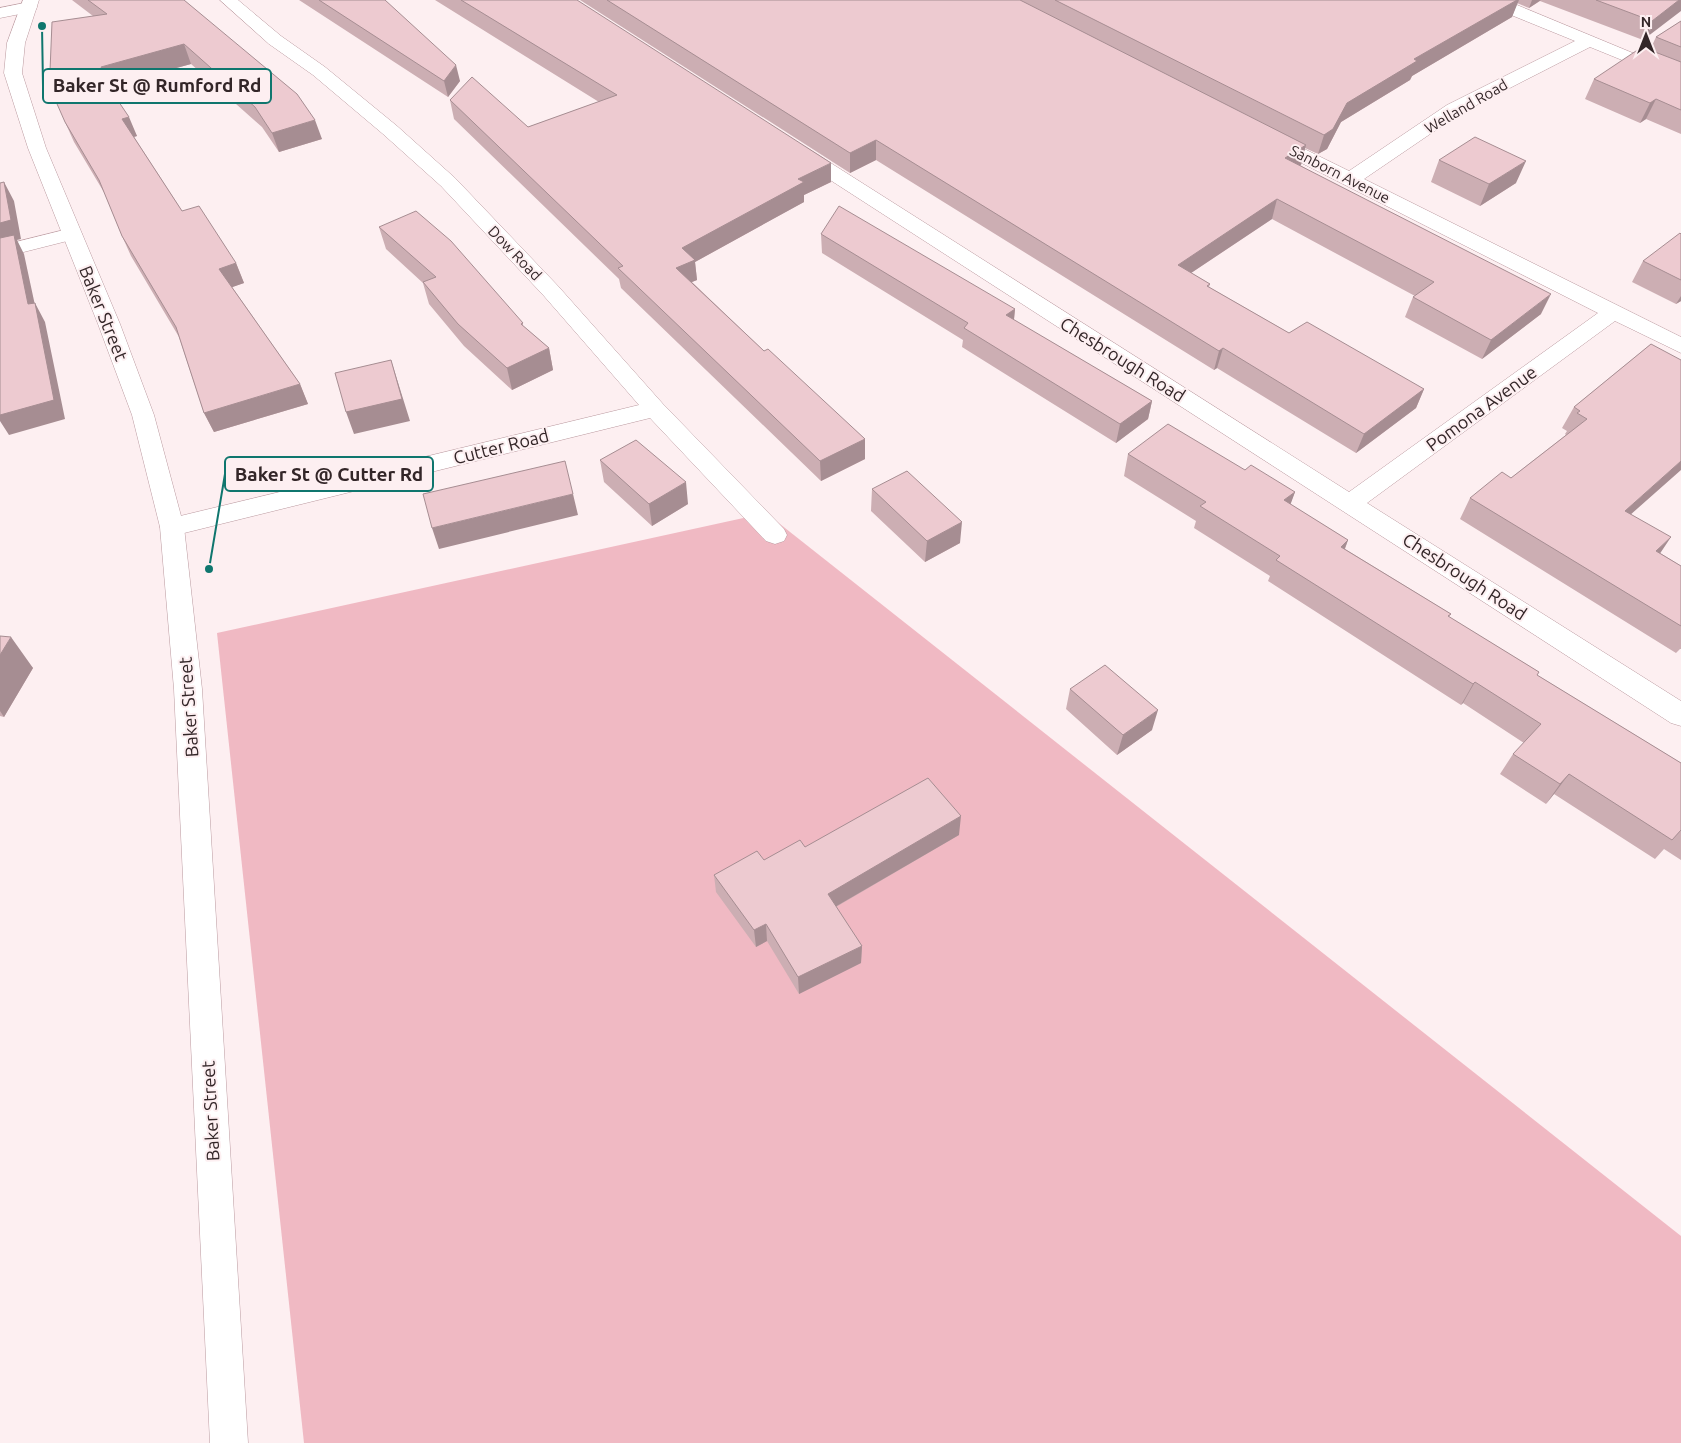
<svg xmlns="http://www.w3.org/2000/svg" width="1681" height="1443" viewBox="0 0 1681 1443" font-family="Ubuntu,sans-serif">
  <rect width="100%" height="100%" fill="#fdeff1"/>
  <path fill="#f0b9c3" d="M766,513L1681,1236V1443H304L217,633Z"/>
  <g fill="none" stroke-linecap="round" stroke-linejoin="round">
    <defs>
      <path id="street" d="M220,0H238L281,36L325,67L397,126L455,178L558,286L663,404L784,529L787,535L784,541L775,544L766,541L650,418L172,536L163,533L160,527L163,521L172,518L639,405L544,296L441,186L383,134L313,75L269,44Z
        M1482,0H1505L1681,73V84L1590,47L1461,113L1364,179L1681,337V353L1615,321L1367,503L1681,701V726L1671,723L793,156L790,152L793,148L800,146L807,148L1349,492L1598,313L1262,143L1260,139L1262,135L1269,133L1276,135L1349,171L1447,105L1575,41L1484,4Z
        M29,2L35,3L37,7L35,11L0,18V8Z
        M72,228L79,230L82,234L79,238L0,258V246Z"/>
      <path id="secondary" d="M23,0H39L25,43L22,73L46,148L120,324L154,415L184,527L202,689L248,1443H210L174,689L160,527L132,415L98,324L28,148L4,73L7,43Z"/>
    </defs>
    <use href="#street" stroke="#bb9aa0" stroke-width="1"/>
    <use href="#secondary" stroke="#bb9aa0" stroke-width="1"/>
    <use href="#street" fill="#fff" fill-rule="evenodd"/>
    <use href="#secondary" fill="#fff" fill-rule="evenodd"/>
  </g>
  <path fill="#ccaeb3" d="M72,0H184L322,139L279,152L262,127L191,64L110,86L112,92L137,136L134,137L182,211L236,263L244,283L232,287L300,384L308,404L214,432L204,413L179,337L131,256L122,236L105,194L74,142L65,122L58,86L50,71L93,16Z
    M299,0H385L460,81L448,97Z
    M435,0H577L831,182L804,195V202L695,262L697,280L692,282L764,351L865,439V459L821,481L621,288L619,279L454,119L450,100L528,127L599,102Z
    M580,0H1681L1643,40L1540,1L1529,8L1517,3L1512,17L1412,76L1410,80L1341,122L1327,149L1318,154L1305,148L1300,165L1541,314L1482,359L1405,317L1413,297L1415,296L1272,219L1191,273L1210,284L1209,287L1289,333L1424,389L1416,408L1356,453L1217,368L1214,370L876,160L850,173Z
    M1681,21V134L1646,119L1640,123L1585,99L1594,79L1650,50L1656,37Z
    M1439,160L1516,183L1480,206L1431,182Z
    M379,227L523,323V326L549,348L553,370L512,390L464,346L429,304L423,283L386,249Z
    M821,234L1015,309L1014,320L1152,401L1148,419L1116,443L962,347L963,340L822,253Z
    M1681,234V301L1676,304L1632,282L1643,261Z
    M1651,344L1631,514L1660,553L1681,566V649H1680L1676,653L1460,519L1470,498L1511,478L1566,435L1565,434L1567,431L1562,428L1574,407Z
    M1128,454L1245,470L1295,492L1290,504L1348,540L1345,549L1451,614L1449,617L1539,672L1537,675L1681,763V860L1664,849L1655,859L1554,794L1546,804L1500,774L1513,754L1524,743L1463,703L1461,705L1268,581L1270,576L1194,528L1196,521L1124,476Z
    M600,460L688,504L652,526L604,482Z
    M872,489L960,543L925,562L871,511Z
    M0,636L33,668L4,717L0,716Z
    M1070,689L1152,730L1117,755L1066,709Z
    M959,835L836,907L862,946L861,963L799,994L767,941L756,947L716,892L714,875L764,860L805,847Z"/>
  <path fill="#a68d92" d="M1517,0H1519L1512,17L1412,76L1410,80L1341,122L1327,149L1318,154L1324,135L1347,103L1414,59Z
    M1532,0H1541L1529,8Z
    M1679,0H1681V11L1643,40L1652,21Z
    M184,44L191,64L110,86L112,92L108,93L100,74L101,67Z
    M456,65L460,81L448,97L444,81Z
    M1656,99L1646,119L1640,123L1650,103Z
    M129,117L137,136L130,138L122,119Z
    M315,120L322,139L279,152L272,133Z
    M876,140V160L850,173V153Z
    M1306,145L1301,165L1280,177L1285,158Z
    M1526,161L1516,183L1480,206L1489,184Z
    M831,163V182L804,195V202L695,262L697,280L679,287L676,268L682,248L798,179Z
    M4,182L14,201L21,239L17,240L24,254L39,324L28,304L0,244V223Z
    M1277,199L1272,219L1173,285L1178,265Z
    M236,263L244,283L227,289L219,269Z
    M1551,294L1541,314L1482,359L1491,340Z
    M1681,296V301L1676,304Z
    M35,303L45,322L65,419L9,435L0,421V415Z
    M1015,309L1013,328L1006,315Z
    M549,348L553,370L512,390L507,368Z
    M1223,348L1217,368L1214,370L1219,351Z
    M391,360L410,421L354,434L346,412Z
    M300,384L308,404L214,432L204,413Z
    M1424,389L1416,408L1356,453L1364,434Z
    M1152,401L1148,419L1116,443L1120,424Z
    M865,439V459L821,481L820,461Z
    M1681,461V470L1612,531L1625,511Z
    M686,482L688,504L652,526L649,504Z
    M1295,492L1287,514L1284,500Z
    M573,494L578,515L439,549L432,528Z
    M962,522L960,543L925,562L927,541Z
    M1671,537L1657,558L1656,551Z
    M1348,540L1340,561L1341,547Z
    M11,637L33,668L4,717L0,711V655Z
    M1475,682L1463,703L1461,705L1473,684Z
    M1158,710L1152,730L1117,755L1123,735Z
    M1569,774L1554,794L1546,804L1560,784Z
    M961,816L959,835L828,911V894Z
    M766,924L767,941L756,947L754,930Z
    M862,946L861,963L799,994L798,977Z"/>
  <path fill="#edcad0" stroke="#a68d92" d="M88,0H184L297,94L315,120L272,133L255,107L184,44L101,67L104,73L100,74L129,117L122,119L182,211L199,206L236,263L219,269L300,384L204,413L176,327L122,236L99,180L65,122L50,88L60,86L50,71L52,22L107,14Z
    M319,0H385L456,65L444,81Z
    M461,0H577L831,163L798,179L804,182L682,248L695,260L676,268L764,351L768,349L865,439L820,461L618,268L623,266L450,100L472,77L528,127L617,95Z
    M607,0H1020L1306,145L1285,158L1551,294L1491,340L1413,297L1434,282L1277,199L1178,265L1210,284L1207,286L1289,333L1307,322L1424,389L1364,434L1223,348L1219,351L876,140L850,153Z
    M1055,0H1517L1414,59L1417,61L1347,103L1333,129L1324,135Z
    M1596,0H1679L1652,21Z
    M1681,21V47L1656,37Z
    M1642,47L1681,62V110L1656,99L1650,103L1594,79Z
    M1475,137L1526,161L1489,184L1439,160Z
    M4,182L11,220L0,223V183Z
    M839,206L1015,309L1006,315L1152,401L1120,424L964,328L968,323L821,234Z
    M416,211L451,241L523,323L521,324L549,348L507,368L458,324L423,282L436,277L379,227Z
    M1680,233L1681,234V280L1643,261Z
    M14,235L28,304L35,303L54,400L0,415V238Z
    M1651,344L1681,360V461L1625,511L1671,537L1656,551L1681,566V626L1470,498L1502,472L1511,478L1587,419L1577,413L1580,411L1574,407Z
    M391,360L402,399L346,412L335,373Z
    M1168,424L1245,470L1251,465L1295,492L1284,500L1348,540L1341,547L1451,614L1448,616L1539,672L1537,675L1681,763V830L1672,840L1569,774L1560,784L1513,754L1541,724L1475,682L1473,684L1276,560L1280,556L1200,506L1206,502L1128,454Z
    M636,440L686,482L649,504L600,460Z
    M565,461L573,494L432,528L423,494Z
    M907,471L962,522L927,541L872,489Z
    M0,636L11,637L0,655Z
    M1105,665L1158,710L1123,735L1070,689Z
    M928,778L961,816L828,894L862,946L798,977L766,924L754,930L714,875L757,851L764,860L800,840L805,847Z"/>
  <g text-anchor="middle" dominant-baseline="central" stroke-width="4" stroke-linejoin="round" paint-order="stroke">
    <g font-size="15" fill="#332628" stroke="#fdeff1">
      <text transform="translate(1466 106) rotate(-30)">Welland Road</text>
      <text transform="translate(1340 174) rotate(27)">Sanborn Avenue</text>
      <text transform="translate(515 253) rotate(46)">Dow Road</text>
    </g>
    <g font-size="18" fill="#332628" stroke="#fdeff1">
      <text transform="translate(104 313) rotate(68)">Baker Street</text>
      <text transform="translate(1123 359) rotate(32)">Chesbrough Road</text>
      <text transform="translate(1481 408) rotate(-36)">Pomona Avenue</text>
      <text transform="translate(501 446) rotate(-14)">Cutter Road</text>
      <text transform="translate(1465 576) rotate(33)">Chesbrough Road</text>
      <text transform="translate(188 707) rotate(-94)">Baker Street</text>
      <text transform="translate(210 1111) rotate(-93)">Baker Street</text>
    </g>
  </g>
  <path fill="none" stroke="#0f766e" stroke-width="2" d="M42 26L43 86M209 569L225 474"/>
  <g fill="#0f766e" stroke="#fdeff1" stroke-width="2">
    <circle cx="42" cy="26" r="5"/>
    <circle cx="209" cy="569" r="5"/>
  </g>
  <g fill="#fdeff1" stroke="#0f766e" stroke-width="2">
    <rect x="43" y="69" width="228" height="34" rx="5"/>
    <rect x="225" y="457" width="208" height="34" rx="5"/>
  </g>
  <g font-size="19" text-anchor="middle" font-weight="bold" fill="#332628">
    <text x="157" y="92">Baker St @ Rumford Rd</text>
    <text x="329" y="481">Baker St @ Cutter Rd</text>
  </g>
  <g transform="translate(1646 35)" stroke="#fdeff1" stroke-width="4" paint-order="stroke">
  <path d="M0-4L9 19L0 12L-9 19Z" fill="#332628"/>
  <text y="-8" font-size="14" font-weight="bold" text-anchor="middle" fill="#332628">N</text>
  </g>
</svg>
